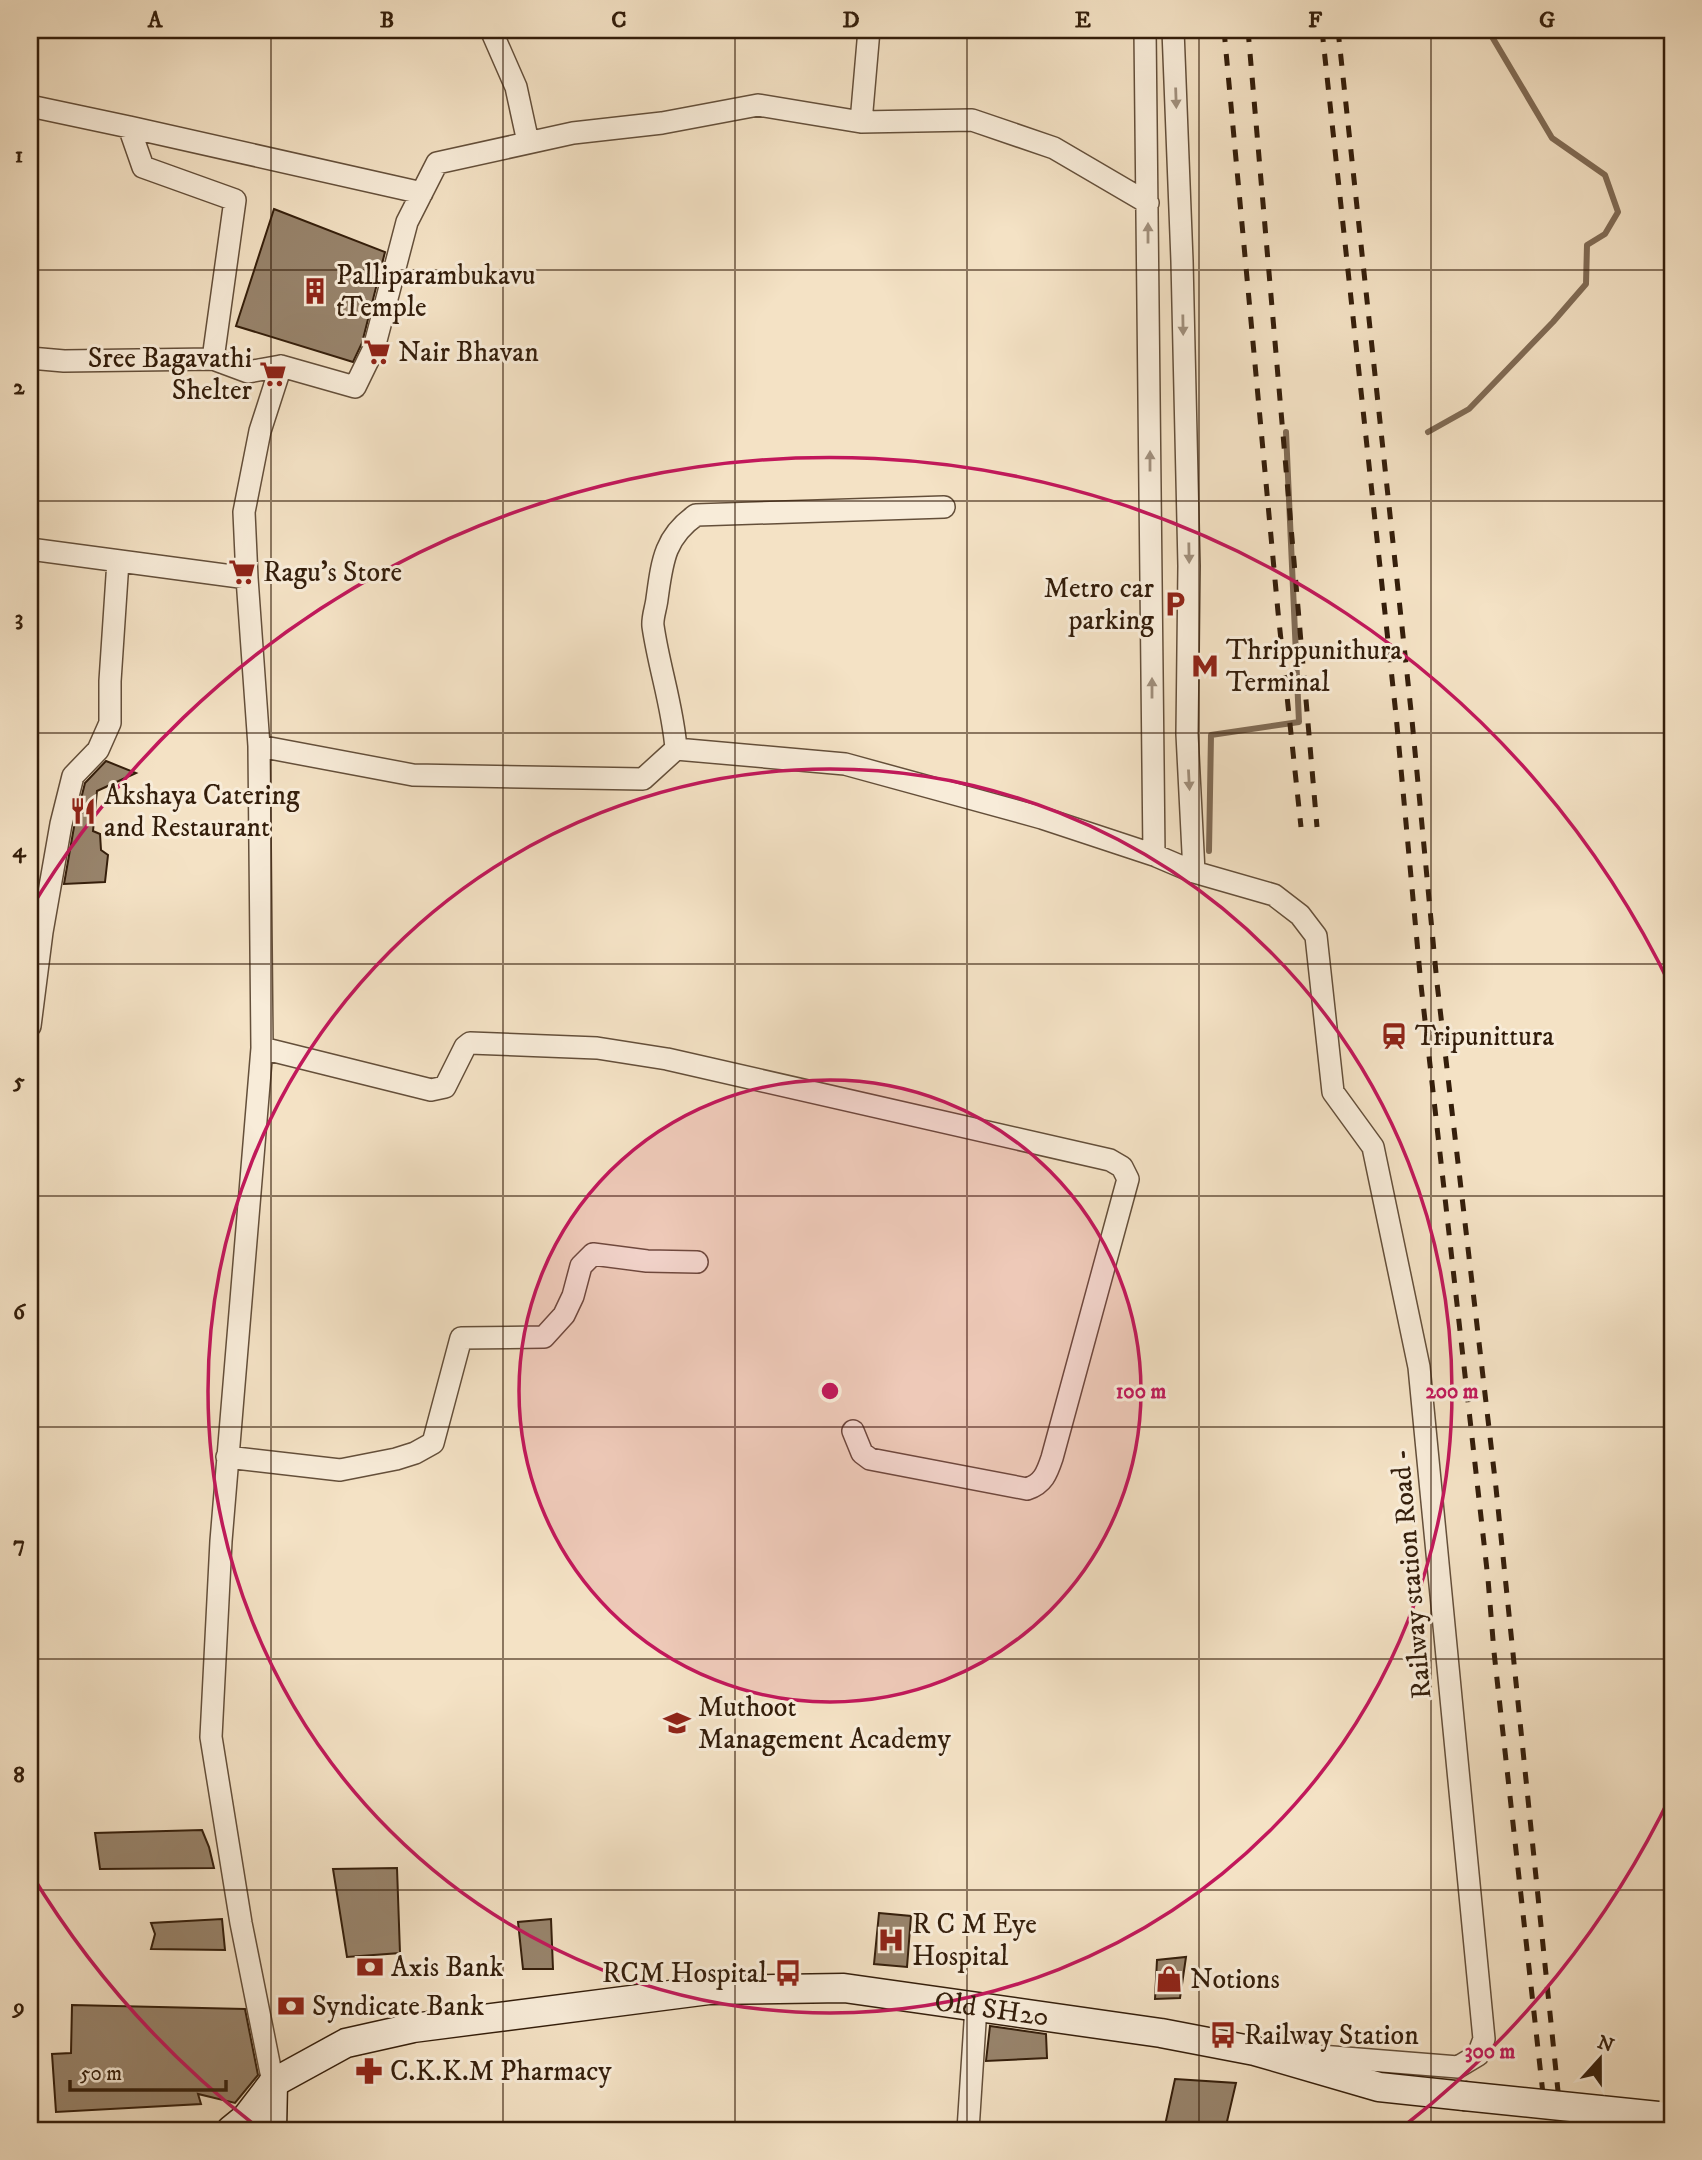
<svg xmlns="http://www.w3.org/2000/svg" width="1702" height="2160" viewBox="0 0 1702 2160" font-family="'IM FELL DW Pica',serif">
  <rect width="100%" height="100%" fill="#f4e2c5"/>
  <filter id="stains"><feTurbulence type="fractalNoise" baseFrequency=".00286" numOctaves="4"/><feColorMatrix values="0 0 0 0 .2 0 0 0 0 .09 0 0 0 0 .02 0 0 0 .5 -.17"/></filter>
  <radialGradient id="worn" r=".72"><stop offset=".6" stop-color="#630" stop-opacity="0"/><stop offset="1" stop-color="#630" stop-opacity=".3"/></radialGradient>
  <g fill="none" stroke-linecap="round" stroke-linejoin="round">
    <path stroke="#806b55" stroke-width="6" d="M1428,432L1469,409L1553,322L1586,284L1587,245L1605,234L1618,212L1605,175L1552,138L1488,30
      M1209,851L1211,735L1299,722L1286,432"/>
  </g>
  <path fill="#98846c" stroke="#341e0b" stroke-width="2" d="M274,209L385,252L362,343L353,362L236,326Z
    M106,761L136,773L97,791L93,831L100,834L101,850L108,855L105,882L64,884L74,827L85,783Z
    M202,1830L209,1847L214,1868L100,1869L95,1833Z
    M397,1868L400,1953L347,1957L333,1869Z
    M879,1913L911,1916L907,1967L874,1964Z
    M222,1919L225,1950L151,1949L155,1934L151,1923Z
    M551,1919L553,1969H523L518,1922Z
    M1186,1957L1180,1998L1155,1999L1157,1960Z
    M72,2005L245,2009L258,2075L235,2103L198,2094L201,2104L56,2112L52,2054L71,2053Z
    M990,2026L1046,2034L1047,2058L986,2061Z
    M1175,2079L1236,2083L1225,2130H1164Z"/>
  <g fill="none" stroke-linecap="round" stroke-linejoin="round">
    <defs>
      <path id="minor" d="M491,30L516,87L528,142
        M1145,30L1154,855
        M1173,30L1182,261L1189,566L1187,734L1194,872
        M30,106L129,127
        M861,122L869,30
        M30,358L64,361L213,359L248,372L281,366
        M213,359L235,200L143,167L129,127L422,193
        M30,549L247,578L259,746L262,1048L221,1541L211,1737L241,1923L273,2083
        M247,578L244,512L260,431L281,366L355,387L374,348L407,222L437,163L573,133L662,123L758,105L861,122L972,120L1054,148L1148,203
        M259,746L413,775L643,779L676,749L845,764L1042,818L1154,855L1194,872L1274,895L1300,915L1316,936L1333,1092L1373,1147L1419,1367L1484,2039L1478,2055L1458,2067L1295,2054
        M676,749C673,707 659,668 653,626C652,618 656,608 657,599C662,563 664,537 696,515L944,507
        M30,1026L42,932L61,824L73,776L98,750L110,723V681L118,561
        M262,1048L431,1090L445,1087L465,1047L470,1043L597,1048L667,1059L1110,1160L1122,1167L1128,1179L1052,1458C1047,1473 1043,1484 1027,1489L870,1459L862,1453L853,1431
        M227,1457L340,1470L396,1459L415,1453L433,1443L461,1338L544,1337L564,1315L573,1296L581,1266L593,1254L647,1261L697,1262
        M968,2130L976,2007"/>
      <g id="secondary">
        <path id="s1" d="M231,2130L247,2117L273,2083L346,2043L413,2028L709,1990L844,1988L1161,2033L1255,2051L1379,2087L1464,2096"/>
        <path d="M272,2130L273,2083"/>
      </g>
    </defs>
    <use href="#minor" stroke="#644f3a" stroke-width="24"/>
    <use href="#secondary" stroke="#341e0b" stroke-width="31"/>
    <use href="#minor" stroke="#f8ecd9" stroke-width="21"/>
    <use href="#secondary" stroke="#f8ecd9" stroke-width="28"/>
    <path stroke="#341e0b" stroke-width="5" stroke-dasharray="12 12" stroke-linecap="butt" d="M1224,30L1278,612L1301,827
      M1248,30L1317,827
      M1322,30L1396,715L1421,985L1488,1579L1494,1652L1547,2130
      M1338,30L1412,720L1437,983L1496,1488L1562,2130"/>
    <defs>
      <path id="secondary-bridge" d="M1464,2096L1658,2116"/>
    </defs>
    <use href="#secondary-bridge" stroke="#341e0b" stroke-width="31" stroke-linecap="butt"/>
    <use href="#secondary-bridge" stroke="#f8ecd9" stroke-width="28"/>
  </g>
  <defs><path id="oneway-solid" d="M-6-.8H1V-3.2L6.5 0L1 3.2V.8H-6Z" transform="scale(1.75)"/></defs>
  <g fill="#a08f7c">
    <use href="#oneway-solid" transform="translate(1176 98) rotate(88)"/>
    <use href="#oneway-solid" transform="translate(1148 233) rotate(-90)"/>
    <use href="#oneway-solid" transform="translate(1183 325) rotate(89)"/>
    <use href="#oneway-solid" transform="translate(1150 461) rotate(-90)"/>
    <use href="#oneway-solid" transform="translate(1189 553) rotate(89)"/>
    <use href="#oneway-solid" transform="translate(1152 688) rotate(-90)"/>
    <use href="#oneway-solid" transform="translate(1189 780) rotate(87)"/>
  </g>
  <path fill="none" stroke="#341e0b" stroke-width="2" stroke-opacity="0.55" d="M271,30V2130M503,30V2130M735,30V2130M967,30V2130M1199,30V2130M1431,30V2130M30,270H1672M30,501H1672M30,733H1672M30,964H1672M30,1196H1672M30,1427H1672M30,1659H1672M30,1890H1672"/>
  <circle cx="830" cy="1391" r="311" fill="#c2185b" fill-opacity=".12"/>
  <g fill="none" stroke="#c2185b" stroke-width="3.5">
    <circle cx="830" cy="1391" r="311"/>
    <circle cx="830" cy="1391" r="622"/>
    <path d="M1672 1793A933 933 0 0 1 1404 2126M256 2126A933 933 0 0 1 30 1872M30 910A933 933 0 0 1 1672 989"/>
  </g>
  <defs>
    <symbol id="building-bare" viewBox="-9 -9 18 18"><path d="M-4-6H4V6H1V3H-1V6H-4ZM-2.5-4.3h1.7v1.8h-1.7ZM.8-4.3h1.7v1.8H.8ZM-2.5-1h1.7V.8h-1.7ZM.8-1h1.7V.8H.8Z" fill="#8f2418" stroke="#f8ecd9" stroke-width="2.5" paint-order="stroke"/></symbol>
    <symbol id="supermarket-bare" viewBox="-9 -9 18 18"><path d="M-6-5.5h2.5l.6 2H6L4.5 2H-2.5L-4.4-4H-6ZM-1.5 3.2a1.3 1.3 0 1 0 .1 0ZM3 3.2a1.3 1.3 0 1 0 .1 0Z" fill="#8f2418" stroke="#f8ecd9" stroke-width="2.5" paint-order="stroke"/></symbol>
    <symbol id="parking-bare" viewBox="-9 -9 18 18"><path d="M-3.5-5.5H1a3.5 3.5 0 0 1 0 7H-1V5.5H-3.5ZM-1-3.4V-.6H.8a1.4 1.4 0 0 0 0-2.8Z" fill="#8f2418" stroke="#f8ecd9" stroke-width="2.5" paint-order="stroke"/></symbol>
    <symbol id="metro-bare" viewBox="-9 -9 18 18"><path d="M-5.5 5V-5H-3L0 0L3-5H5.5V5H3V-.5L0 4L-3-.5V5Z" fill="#8f2418" stroke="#f8ecd9" stroke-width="2.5" paint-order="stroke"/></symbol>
    <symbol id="restaurant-bare" viewBox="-9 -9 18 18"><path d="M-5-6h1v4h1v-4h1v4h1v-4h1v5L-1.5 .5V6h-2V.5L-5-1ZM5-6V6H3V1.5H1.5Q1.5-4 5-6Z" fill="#8f2418" stroke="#f8ecd9" stroke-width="2.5" paint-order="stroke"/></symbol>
    <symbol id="station-bare" viewBox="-9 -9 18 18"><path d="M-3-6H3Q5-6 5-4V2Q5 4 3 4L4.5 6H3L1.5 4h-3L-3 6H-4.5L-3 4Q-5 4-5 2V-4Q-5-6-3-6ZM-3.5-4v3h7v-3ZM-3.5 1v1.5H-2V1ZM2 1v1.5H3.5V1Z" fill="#8f2418" stroke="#f8ecd9" stroke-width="2.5" paint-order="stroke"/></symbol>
    <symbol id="university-bare" viewBox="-9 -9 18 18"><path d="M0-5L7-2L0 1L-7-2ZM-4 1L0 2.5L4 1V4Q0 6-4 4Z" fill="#8f2418" stroke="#f8ecd9" stroke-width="2.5" paint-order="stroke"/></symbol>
    <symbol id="hospital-bare" viewBox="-9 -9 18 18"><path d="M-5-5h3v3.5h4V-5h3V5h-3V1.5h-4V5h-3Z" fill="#8f2418" stroke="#f8ecd9" stroke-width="2.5" paint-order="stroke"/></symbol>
    <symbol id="bank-bare" viewBox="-9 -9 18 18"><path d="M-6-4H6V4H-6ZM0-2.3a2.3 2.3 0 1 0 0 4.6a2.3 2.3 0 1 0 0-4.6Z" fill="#8f2418" stroke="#f8ecd9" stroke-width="2.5" paint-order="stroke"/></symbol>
    <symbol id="bus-bare" viewBox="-9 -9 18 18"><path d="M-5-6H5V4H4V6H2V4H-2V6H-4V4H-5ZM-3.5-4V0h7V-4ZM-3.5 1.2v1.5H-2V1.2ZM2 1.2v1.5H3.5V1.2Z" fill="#8f2418" stroke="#f8ecd9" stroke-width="2.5" paint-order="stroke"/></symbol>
    <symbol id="shop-bare" viewBox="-9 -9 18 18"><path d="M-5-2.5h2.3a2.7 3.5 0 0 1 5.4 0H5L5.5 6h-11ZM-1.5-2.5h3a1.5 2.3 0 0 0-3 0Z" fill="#8f2418" stroke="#f8ecd9" stroke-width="2.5" paint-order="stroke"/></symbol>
    <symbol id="pharmacy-bare" viewBox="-9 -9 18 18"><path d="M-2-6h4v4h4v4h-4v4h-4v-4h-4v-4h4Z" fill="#8f2418" stroke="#f8ecd9" stroke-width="2.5" paint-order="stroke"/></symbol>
  </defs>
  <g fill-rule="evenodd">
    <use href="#building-bare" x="296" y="272" width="38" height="38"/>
    <use href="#supermarket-bare" x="358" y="333" width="38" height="38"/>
    <use href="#supermarket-bare" x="254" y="355" width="38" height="38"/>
    <use href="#supermarket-bare" x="223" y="553" width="38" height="38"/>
    <use href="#parking-bare" x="1156" y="585" width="38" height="38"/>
    <use href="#metro-bare" x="1186" y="647" width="38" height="38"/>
    <use href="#restaurant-bare" x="64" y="792" width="38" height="38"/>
    <use href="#station-bare" x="1375" y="1017" width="38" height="38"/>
    <use href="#university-bare" x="658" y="1704" width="38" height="38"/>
    <use href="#hospital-bare" x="872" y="1921" width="38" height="38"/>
    <use href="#bank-bare" x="351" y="1948" width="38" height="38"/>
    <use href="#bus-bare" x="769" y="1954" width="38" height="38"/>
    <use href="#shop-bare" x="1150" y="1960" width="38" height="38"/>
    <use href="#bank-bare" x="272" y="1987" width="38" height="38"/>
    <use href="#bus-bare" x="1204" y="2016" width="38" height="38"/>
    <use href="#pharmacy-bare" x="350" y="2052" width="38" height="38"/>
  </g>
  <g text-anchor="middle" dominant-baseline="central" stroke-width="6" stroke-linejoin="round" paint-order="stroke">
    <g font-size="28" fill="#341e0b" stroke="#f8ecd9" text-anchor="start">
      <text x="336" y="275">Palliparambukavu<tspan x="336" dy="32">tTemple</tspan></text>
      <text x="398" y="352">Nair Bhavan</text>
      <text x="252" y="358" text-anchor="end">Sree Bagavathi<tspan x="252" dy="32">Shelter</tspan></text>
      <text x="263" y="572">Ragu's Store</text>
      <text x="1154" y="588" text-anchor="end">Metro car<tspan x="1154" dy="32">parking</tspan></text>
      <text x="1226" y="650">Thrippunithura<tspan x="1226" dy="32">Terminal</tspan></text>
      <text x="104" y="795">Akshaya Catering<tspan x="104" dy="32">and Restaurant</tspan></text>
      <text x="1415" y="1036">Tripunittura</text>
      <text x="698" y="1707">Muthoot<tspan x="698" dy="32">Management Academy</tspan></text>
      <text x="912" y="1924">R C M Eye<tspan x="912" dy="32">Hospital</tspan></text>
      <text x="391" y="1967">Axis Bank</text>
      <text x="767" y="1973" text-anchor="end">RCM Hospital</text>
      <text x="1190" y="1979">Notions</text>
      <text x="312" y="2006">Syndicate Bank</text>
      <text x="1244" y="2035">Railway Station</text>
      <text x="390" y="2071">C.K.K.M Pharmacy</text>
    </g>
    <g font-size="28" fill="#341e0b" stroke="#f8ecd9">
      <text transform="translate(1411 1574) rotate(-95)">Railway station Road -</text>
      <text stroke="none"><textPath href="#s1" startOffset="798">Old SH20</textPath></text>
    </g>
  </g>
  <circle cx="830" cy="1391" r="10" fill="#c2185b" stroke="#f8ecd9" stroke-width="3.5"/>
  <g font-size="21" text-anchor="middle" font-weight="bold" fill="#c2185b" stroke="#f8ecd9" stroke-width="6" stroke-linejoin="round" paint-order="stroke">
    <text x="1141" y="1398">100 m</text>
    <text x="1452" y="1398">200 m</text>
    <text x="1490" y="2058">300 m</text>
  </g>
  <rect width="1702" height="2160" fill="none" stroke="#f4e2c5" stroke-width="77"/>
  <g transform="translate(1600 2059) rotate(21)" stroke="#f8ecd9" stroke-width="5" paint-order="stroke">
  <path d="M0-5L12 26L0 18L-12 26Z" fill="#341e0b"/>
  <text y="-10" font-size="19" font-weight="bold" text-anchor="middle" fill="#341e0b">N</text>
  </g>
  <path d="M70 2080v10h156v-10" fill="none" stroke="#341e0b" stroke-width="3.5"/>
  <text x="80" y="2080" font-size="21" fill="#341e0b" stroke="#f8ecd9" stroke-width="5" paint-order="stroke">50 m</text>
  <rect x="38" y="38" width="1626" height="2084" fill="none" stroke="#341e0b" stroke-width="2.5"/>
  <g font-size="23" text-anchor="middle" font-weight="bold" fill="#341e0b">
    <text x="155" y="27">A</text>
    <text x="387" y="27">B</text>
    <text x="619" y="27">C</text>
    <text x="851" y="27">D</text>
    <text x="1083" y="27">E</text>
    <text x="1315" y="27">F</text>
    <text x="1547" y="27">G</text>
    <text x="19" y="162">1</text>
    <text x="19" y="394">2</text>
    <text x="19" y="625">3</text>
    <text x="19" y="857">4</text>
    <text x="19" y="1088">5</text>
    <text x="19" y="1319">6</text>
    <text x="19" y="1551">7</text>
    <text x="19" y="1782">8</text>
    <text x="19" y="2014">9</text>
  </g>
  <rect width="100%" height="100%" filter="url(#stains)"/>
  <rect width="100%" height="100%" fill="url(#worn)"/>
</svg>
